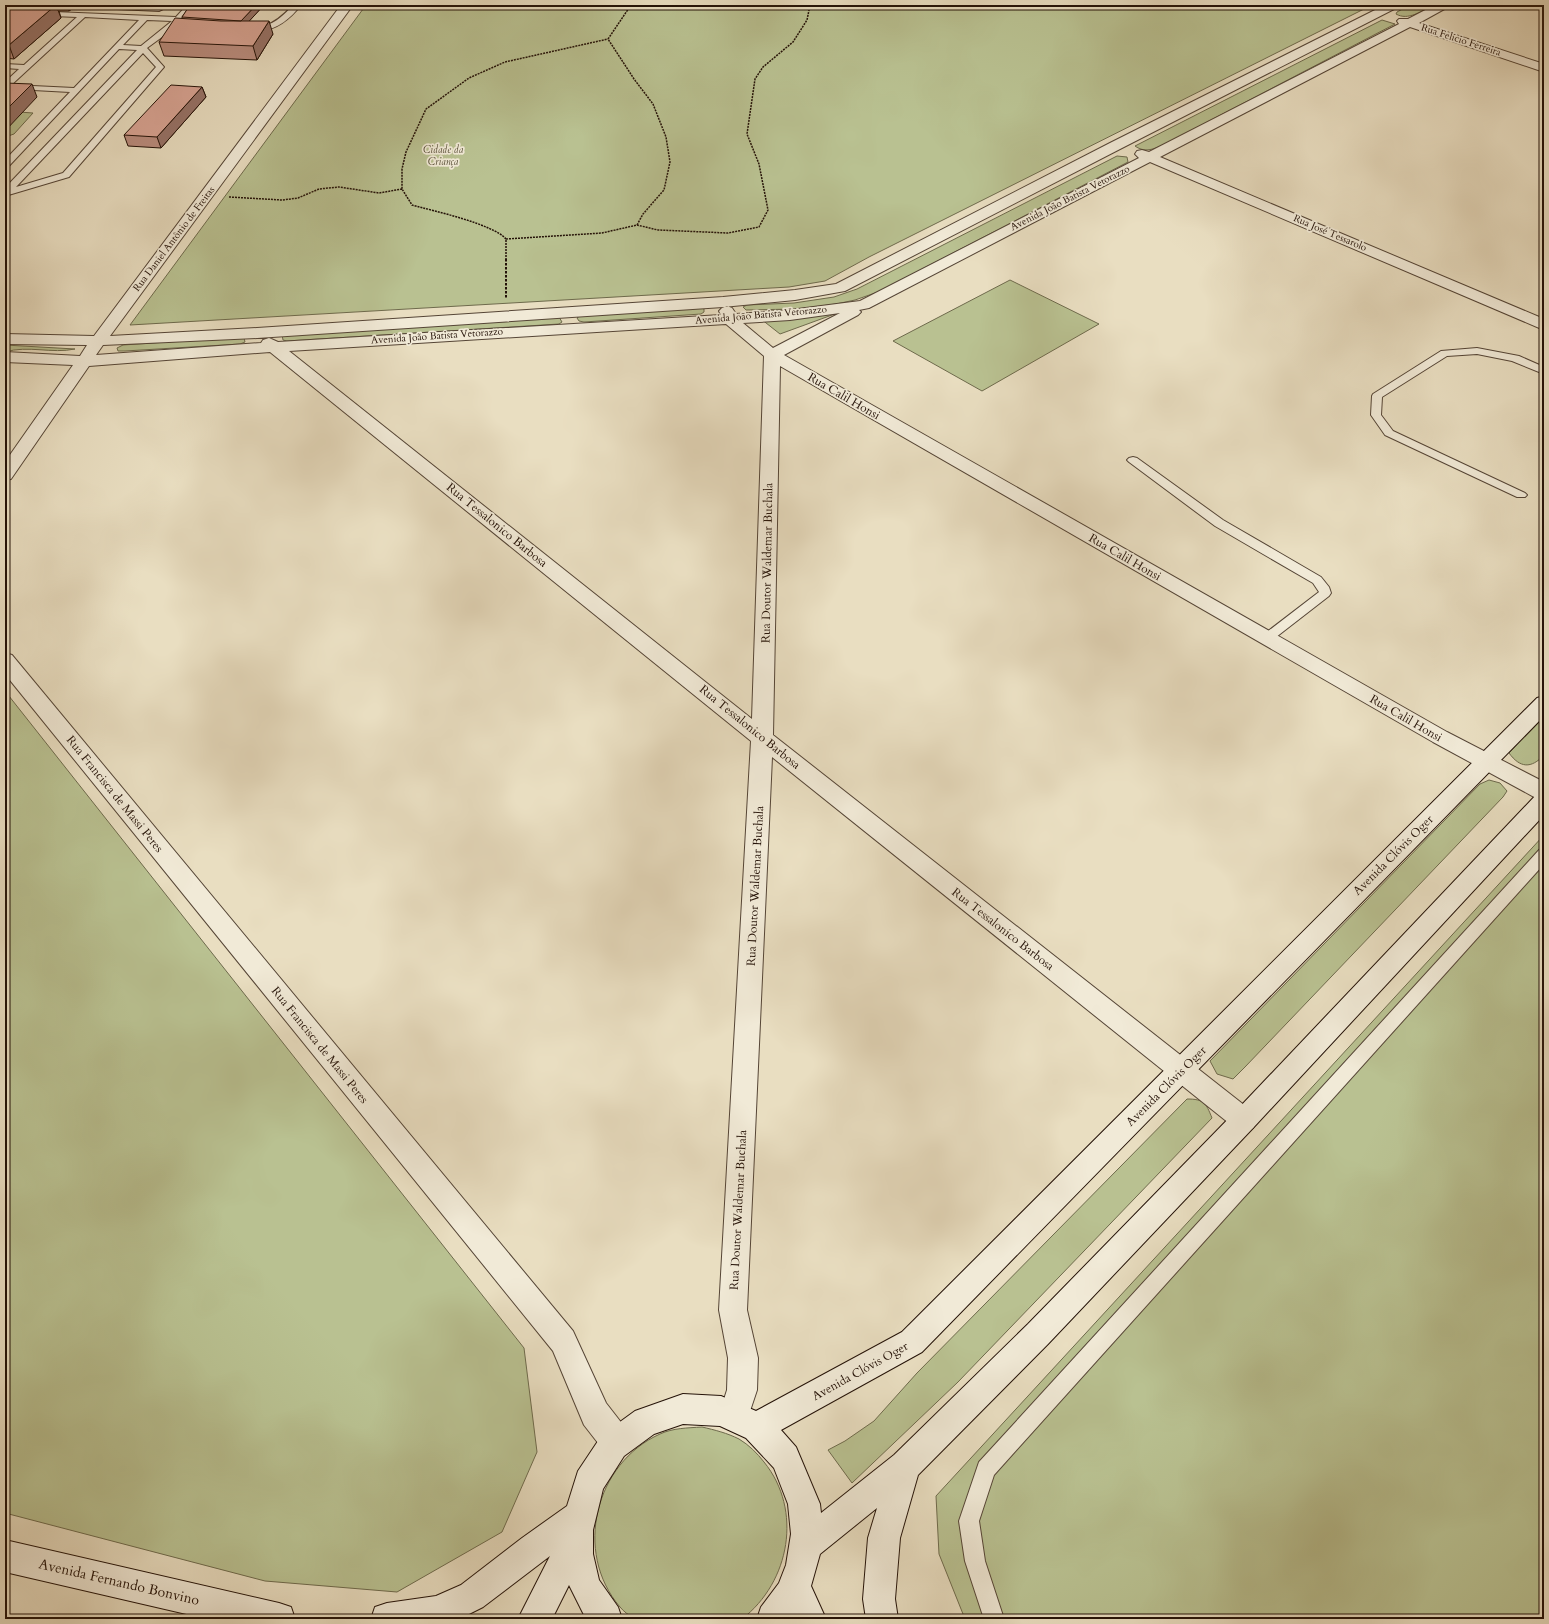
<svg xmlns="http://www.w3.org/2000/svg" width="1549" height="1624" viewBox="0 0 1549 1624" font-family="Cardo,serif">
  <rect width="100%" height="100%" fill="#e9dec1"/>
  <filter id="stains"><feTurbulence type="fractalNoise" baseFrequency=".005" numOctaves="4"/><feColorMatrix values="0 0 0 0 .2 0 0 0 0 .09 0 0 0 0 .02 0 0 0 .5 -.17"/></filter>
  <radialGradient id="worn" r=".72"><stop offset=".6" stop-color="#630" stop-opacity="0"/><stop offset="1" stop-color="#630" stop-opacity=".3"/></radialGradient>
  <path fill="#b9c191" stroke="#6e6a4c" d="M366,5H1372L869,257L825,281L789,287L130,325Z
    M1410,5H1433C1422,11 1408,21 1396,14L1397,12Z
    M1382,20L1395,24L1167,143C1156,148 1146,154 1135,146Z
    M5,111L33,113L14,134L5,137Z
    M1117,156L1127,157L1128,162L878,292L855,300L836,304L797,309L746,310L743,307L747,305L794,303L834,297L857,289Z
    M1010,280L1099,324L982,391L893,341Z
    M700,307L704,309V312L701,314L584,322L579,321L577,318L581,315Z
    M843,311L780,334L761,319Z
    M559,317L562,322L559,324L287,341L283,340L282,335Z
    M242,337L244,338L245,342L240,344L125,351H118L117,348L123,345Z
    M5,345L75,349C52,354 28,345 5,352Z
    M5,691L524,1348L537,1452L502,1532L397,1592L265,1581L5,1513Z
    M1544,717V755C1531,769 1520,768 1509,753Z
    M1489,780L1500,783L1507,791L1503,797L1245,1067L1233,1079L1217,1074L1210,1061L1480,784Z
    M1544,835V1619H965L939,1554L936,1496Z
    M1187,1099C1204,1099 1206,1103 1212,1118L958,1382L852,1483L828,1450L845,1441L874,1421L917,1373Z
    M702,1427C715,1430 727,1433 739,1439C749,1445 757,1453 764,1462C803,1510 790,1582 742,1619H634C629,1615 624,1612 620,1607C573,1552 595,1463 660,1434C673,1428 687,1428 702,1427Z"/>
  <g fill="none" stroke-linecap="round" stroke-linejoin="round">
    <defs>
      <path id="lane" d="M71,5L159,7L163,9L159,11L75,7Z
        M187,5H195L173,29L147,48L164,67L69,177L5,196V188L137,50L119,49L8,167L5,168V160L70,92L15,89L11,87L12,85L74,88L139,20L85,17L8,88H5V82L19,69L5,68V64L24,65L77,17L5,14V10L176,17ZM147,20L172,21L141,46L123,45ZM143,53L156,67L63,173L16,187Z
        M293,5H301C290,19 278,29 261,31C256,32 252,33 248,30C253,27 259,28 264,26C276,23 285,14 293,5Z
        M1477,348L1519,356L1544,367V374L1512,361L1477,354L1447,356L1382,397L1381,415L1393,431L1525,493L1527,495L1525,497H1517L1385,435L1371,415L1372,396L1373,394L1441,351Z
        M1133,457L1137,458L1223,520L1321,577L1329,587L1331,593L1329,596L1271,641L1267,642L1263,641L1261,638L1263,635L1319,592L1313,583L1215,526L1129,462L1127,460L1129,458Z
        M1544,848V864L994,1475L979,1521L985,1561L1004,1619H984L965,1561L959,1521L979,1462L1539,850Z"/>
      <path id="street" d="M341,5H353L110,336L257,328L723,297L795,290L836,284L1110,143L1385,5H1400L1398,7L1120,149L845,291L795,300L723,307L257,338L103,345L96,355L261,343L263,340L269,338L278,342L721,315L719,311L722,308L727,306L732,308L736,314L790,310L860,301L1139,158L1135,154L1137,151L1142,150L1149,152L1399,24L1397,21L1399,19H1408L1435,5H1450L1448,7L1419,23L1544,64V72L1410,27L1160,157L1544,319V330L1150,162L869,308L859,310L861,312L858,315L784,355L1447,732L1544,782V800L1536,798L1433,742L780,366L773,735L1253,1112L1257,1120L1253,1128L1244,1132L1235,1128L772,757L747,1310L758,1358L757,1390L745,1426L734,1430L723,1426L719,1415L727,1390L728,1358L719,1310L751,741L270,352L89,366L11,479L5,480V462L73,365L5,362V352L80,356L87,345L5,344V334L94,336ZM840,313L773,348L743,323L790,320ZM726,324L764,356L752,719L289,351Z
        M5,653L12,655L573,1331L606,1403L627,1430L631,1441L627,1452L616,1456L605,1452L584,1425L553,1351L5,674Z"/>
      <path id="secondary" d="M1544,696V716L922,1352L781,1430L796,1447L820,1504L821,1513L894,1455L1028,1324L1235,1112L1536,795L1544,793V815L1253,1128L1048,1344L918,1475L900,1538L895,1599L898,1619H866L863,1599L868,1538L877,1508L820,1554L811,1586L826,1619H757L761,1607L779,1583L786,1565L791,1534L788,1504L774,1468L746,1438L720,1426L683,1424L654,1434L624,1456L603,1489L593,1530V1554L599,1580L618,1607L622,1619H586L569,1585L552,1619H518L550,1556L483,1607L459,1619H371L375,1607L387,1603L436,1596L461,1585L522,1538L567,1506L578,1471L602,1435L635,1411L683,1394L721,1396L756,1411L902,1332L1537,698Z
        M5,1540L279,1603L291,1607L295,1619H208L5,1572Z"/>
    </defs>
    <use href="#lane" stroke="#554536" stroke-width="2"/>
    <use href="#street" stroke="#554536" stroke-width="2"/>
    <use href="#secondary" stroke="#241208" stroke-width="2"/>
    <path stroke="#241208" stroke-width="1.5" stroke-dasharray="2 1" stroke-linecap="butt" d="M631,5L608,39L634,79L653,104L666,137L670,162L664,190L643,214L637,225
      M229,197L282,200L298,198L319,189L339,187L379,193L402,189
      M506,239C493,224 434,211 412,205L402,189V169L406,152L426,109L469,78L505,62L608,39
      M506,260V239L602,233L637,225L658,230L728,233L759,227L768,210L759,164L747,134L755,79L763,67L793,42L807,20L810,5"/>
    <path stroke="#241208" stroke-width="2" stroke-dasharray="2.5 1.5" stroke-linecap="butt" d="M506,259V299"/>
    <use href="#lane" fill="#f1ead7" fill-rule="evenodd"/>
    <use href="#street" fill="#f1ead7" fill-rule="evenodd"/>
    <use href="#secondary" fill="#f1ead7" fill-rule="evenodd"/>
  </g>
  <path fill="#ba8d7f" stroke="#241208" d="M5,5H72L73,8L69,11H59L61,18L14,59L5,58Z
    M144,5H175L173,6Z
    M191,5H264L249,21L273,34L257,60L164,56L159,42L182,18V17Z
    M202,87L206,97L161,148L128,146L124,135Z"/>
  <path fill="#977368" stroke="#241208" d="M56,5L61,18L14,59L9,45Z
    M67,5H72L73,8L69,11Z
    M256,5H264L243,28L241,21Z
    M269,21L273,34L257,60L253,46Z
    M32,84L37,97L5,131V111Z
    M202,87L206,97L161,148L157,137Z"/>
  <path fill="#d8a494" stroke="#241208" d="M5,5H56L9,45H5Z
    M191,5H256L241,21L182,17L188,8Z
    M175,18L221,21H269L253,46L159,42Z
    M5,83L32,84L5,111Z
    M171,85L202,87L157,137L124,135Z"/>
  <g text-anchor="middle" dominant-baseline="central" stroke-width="3.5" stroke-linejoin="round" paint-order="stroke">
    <g font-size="10" fill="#241208" stroke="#f1ead7">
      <text transform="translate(1461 40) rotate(18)">Rua Felício Ferreira</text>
      <text transform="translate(1070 198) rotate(-27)">Avenida João Batista Vetorazzo</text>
      <text transform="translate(1330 233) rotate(23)">Rua José Tessarolo</text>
      <text transform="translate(174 239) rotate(-53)">Rua Daniel Antônio de Freitas</text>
      <text transform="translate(761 315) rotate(-5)">Avenida João Batista Vetorazzo</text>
      <text transform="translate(437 336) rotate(-4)">Avenida João Batista Vetorazzo</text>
    </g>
    <g font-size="10" font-style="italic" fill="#584f38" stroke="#f1ead7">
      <text x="443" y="150">Cidade da<tspan x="443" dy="12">Criança</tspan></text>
    </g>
    <g font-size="12" fill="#241208" stroke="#f1ead7">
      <text transform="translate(844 396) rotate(30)">Rua Calil Honsi</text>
      <text transform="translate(497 525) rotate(39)">Rua Tessalonico Barbosa</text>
      <text transform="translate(1125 557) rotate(30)">Rua Calil Honsi</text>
      <text transform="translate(767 563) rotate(-89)">Rua Doutor Waldemar Buchala</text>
      <text transform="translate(1406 718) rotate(30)">Rua Calil Honsi</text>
      <text transform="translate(750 727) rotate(39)">Rua Tessalonico Barbosa</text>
      <text transform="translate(115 794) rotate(51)">Rua Francisca de Massi Peres</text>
      <text transform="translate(1393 855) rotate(-45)">Avenida Clóvis Oger</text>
      <text transform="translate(755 886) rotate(-87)">Rua Doutor Waldemar Buchala</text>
      <text transform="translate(1003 929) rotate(38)">Rua Tessalonico Barbosa</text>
      <text transform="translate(320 1045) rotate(51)">Rua Francisca de Massi Peres</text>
      <text transform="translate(1166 1086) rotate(-45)">Avenida Clóvis Oger</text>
      <text transform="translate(738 1210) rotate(-87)">Rua Doutor Waldemar Buchala</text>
      <text transform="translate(860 1371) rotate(-29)">Avenida Clóvis Oger</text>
    </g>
    <g font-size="14" fill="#241208" stroke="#f1ead7">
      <text transform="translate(119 1582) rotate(13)">Avenida Fernando Bonvino</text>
    </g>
  </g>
  <rect width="1549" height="1624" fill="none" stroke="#e9dec1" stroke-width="20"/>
  <rect x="6" y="6" width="1537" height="1612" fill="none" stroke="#241208" stroke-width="2"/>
  <rect x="10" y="10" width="1529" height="1604" fill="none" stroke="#241208"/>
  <rect width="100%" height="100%" filter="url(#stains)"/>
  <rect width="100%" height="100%" fill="url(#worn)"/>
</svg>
